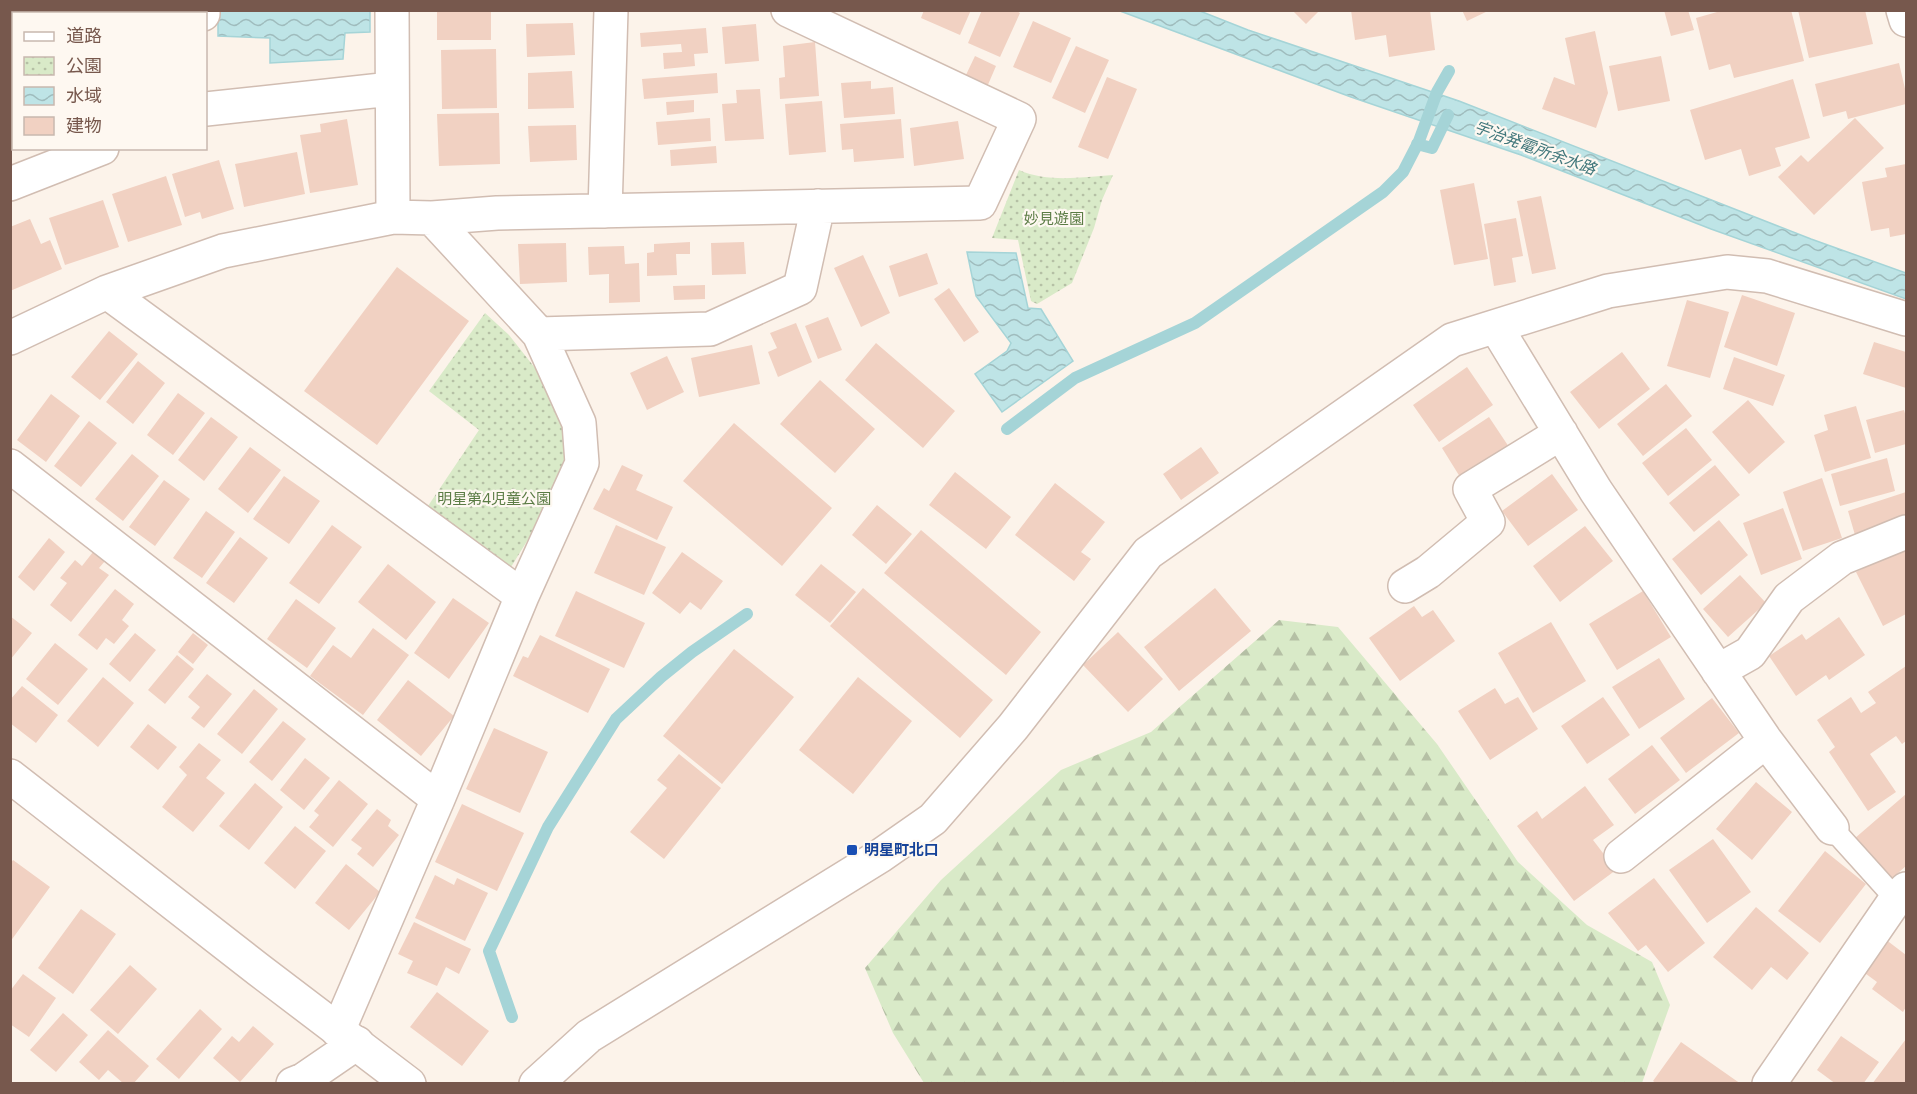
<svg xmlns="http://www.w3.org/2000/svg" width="1917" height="1094" viewBox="0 0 1917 1094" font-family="'DM Sans','Noto Sans JP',sans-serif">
  <defs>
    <pattern id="forest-firs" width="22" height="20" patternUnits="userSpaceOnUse" patternTransform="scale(1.5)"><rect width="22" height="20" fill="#d9eac8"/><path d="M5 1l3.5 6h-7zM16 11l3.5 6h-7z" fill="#b5c0a5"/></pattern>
    <pattern id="park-dots" width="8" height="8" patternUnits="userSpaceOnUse" patternTransform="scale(1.5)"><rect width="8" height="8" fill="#d9eac8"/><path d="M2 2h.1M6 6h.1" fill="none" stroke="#b5c0a5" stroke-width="1.8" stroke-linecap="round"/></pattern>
    <pattern id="water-waves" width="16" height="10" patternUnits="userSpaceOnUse" patternTransform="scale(1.5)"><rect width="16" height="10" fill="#bee4e6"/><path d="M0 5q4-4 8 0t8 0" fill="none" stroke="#9fbcbd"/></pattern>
  </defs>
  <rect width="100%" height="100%" fill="#fcf3ea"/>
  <path fill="url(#forest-firs)" d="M1279,620L1338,627L1437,744L1518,862L1587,925L1652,962L1670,1005L1642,1083H924L893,1033L865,968L941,880L1061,770L1151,732Z"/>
  <path fill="url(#park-dots)" d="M1019,170C1048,183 1082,177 1113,175L1102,200L1094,228L1072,283L1037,304L1031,301L1018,240L992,238Z
    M485,313L509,335L561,401L573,431L558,491L511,567L492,564L424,512L479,430L429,391Z"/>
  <path fill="url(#water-waves)" stroke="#a5d4d7" stroke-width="1.5" d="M218,11H370V32L345,33L343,59L270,63V38L218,36Z
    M1120,11H1200L1248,30L1459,101L1811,239L1906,273V299L1711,229L1521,155L1351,97Z
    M967,252L1016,253L1028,308L1041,309L1073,361L1002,412L975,374L1007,351L1011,343L976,296Z"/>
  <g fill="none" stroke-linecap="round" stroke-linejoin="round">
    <path stroke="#a5d4d7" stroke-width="12" d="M1417,144L1432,148L1448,115
      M1007,429L1075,378L1195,323L1383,192L1403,172L1419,141L1437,92L1449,71
      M512,1017L489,951L548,827L616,719L661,677L692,652L747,614"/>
  </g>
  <path fill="#f1d1c2" d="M107,10H160V14H107Z
    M437,10H491V40H437Z
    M924,10H971L960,35L921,18Z
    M982,10H1015L1020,13L1000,57L968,43Z
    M1292,10H1320L1306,24Z
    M1351,10H1430L1435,50L1389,57L1386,35L1355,40Z
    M1462,10H1490L1467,21Z
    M1664,10H1688L1694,30L1671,36Z
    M1724,10H1791L1804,61L1734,78L1730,64L1709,70L1696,18Z
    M1798,10H1865L1873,44L1809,58Z
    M1033,21L1071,38L1051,83L1013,67Z
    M573,23L575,55L527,57L526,24Z
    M756,24L759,61L725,64L722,27Z
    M706,28L708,53L694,54L695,66L664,69L663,53L682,52L681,44L641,47L640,33Z
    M1595,31L1608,93L1596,128L1542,109L1554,77L1575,85L1565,38Z
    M815,42L819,96L780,99L779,78L785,77L783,46Z
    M1076,46L1109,60L1085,113L1052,98Z
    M496,49L497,108L442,109L441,50Z
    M975,56L996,66L987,87L965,77Z
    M1661,56L1670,101L1618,111L1609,66Z
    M1899,63L1906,93V104L1848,119L1846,111L1823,117L1815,84Z
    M572,71L574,108L528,109V73Z
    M717,73L718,93L644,99L642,79Z
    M1107,77L1137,89L1108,159L1078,147Z
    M1793,79L1810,138L1775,148L1781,166L1749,176L1741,149L1705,160L1690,110Z
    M871,81V89L893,87L895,114L844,118L841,83Z
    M760,89L764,139L725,141L722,104L737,103L736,90Z
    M694,100V112L667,115L666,102Z
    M822,101L826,152L789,155L785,104Z
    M499,113L500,164L439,166L437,114Z
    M710,118L711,141L658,145L656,122Z
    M1855,118L1884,148L1814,215L1778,177L1801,155L1808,162Z
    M347,119L358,185L310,193L300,135L321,132L320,124Z
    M901,119L904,158L854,162L853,149L842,150L840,124Z
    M958,121L964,159L914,166L910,128Z
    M576,125L577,160L530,162L528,126Z
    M716,146L717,163L671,166L670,150Z
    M297,152L305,194L244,207L235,164Z
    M219,160L234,209L202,219L200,212L185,217L172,174Z
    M1906,164V234L1890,237L1889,228L1871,231L1862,182L1887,177L1885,168Z
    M166,176L182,225L128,242L112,194Z
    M1474,183L1488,259L1454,265L1440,190Z
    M1541,196L1556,269L1532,274L1517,201Z
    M103,200L119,247L65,265L49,218Z
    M1516,218L1523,256L1512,258L1516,282L1494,286L1484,224Z
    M30,219L41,244L50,240L62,269L10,291V227Z
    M690,242V254H676L677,275L647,276V253L654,252V244Z
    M744,242L746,274L712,275L711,243Z
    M566,243L567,282L520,284L518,244Z
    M624,246L625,264L639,263L640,302L609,303V274L589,275L588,247Z
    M927,253L938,284L899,297L889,266Z
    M863,255L890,313L861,327L834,268Z
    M397,267L469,321L377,445L304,391Z
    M705,285V299L674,300L673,286Z
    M949,288L979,332L964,342L934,299Z
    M1742,295L1795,313L1777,366L1724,347Z
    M1687,300L1729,312L1710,378L1667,366Z
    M828,317L842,350L818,359L805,326Z
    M796,323L812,362L778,377L768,352L777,348L770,333Z
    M109,331L138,354L100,400L71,377Z
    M1874,342L1906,352V388L1863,374Z
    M876,343L955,411L923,448L845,380Z
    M752,345L760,384L699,397L691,358Z
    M1622,352L1650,389L1599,429L1570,392Z
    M667,356L684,392L647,410L630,373Z
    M1734,357L1785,375L1773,406L1723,389Z
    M138,361L165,383L133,424L106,402Z
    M1467,367L1493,405L1439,442L1413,405Z
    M820,380L875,429L835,473L780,424Z
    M1666,384L1692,416L1643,456L1617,424Z
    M178,393L205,413L173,455L147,435Z
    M51,394L80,416L46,462L17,440Z
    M1748,400L1785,442L1749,474L1712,432Z
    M1856,406L1871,458L1825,472L1814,435L1828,430L1824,415Z
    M1904,410L1906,417V444L1875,453L1866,420Z
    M211,417L238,437L204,481L178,460Z
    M1489,417L1513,453L1465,485L1442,448Z
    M89,421L117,443L81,487L54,466Z
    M734,423L832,508L782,566L683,481Z
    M1686,428L1712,460L1668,496L1642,463Z
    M250,447L281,470L248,513L218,489Z
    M1201,447L1219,473L1181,500L1163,474Z
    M132,454L159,476L123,521L95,499Z
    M1887,458L1895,491L1840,506L1831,474Z
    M622,465L643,475L636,490L673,507L657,540L593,509L604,488L609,491Z
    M1715,465L1740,495L1694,532L1669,503Z
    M955,472L1011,517L986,549L929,505Z
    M1552,474L1578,510L1528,546L1502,511Z
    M284,476L320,501L289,544L253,519Z
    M1822,478L1842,538L1803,551L1783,492Z
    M164,480L190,499L155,546L129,527Z
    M1055,483L1105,522L1081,552L1091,559L1074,581L1015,535Z
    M1906,492V519L1855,535L1848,511Z
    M877,505L912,534L886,564L852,535Z
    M1783,508L1802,559L1761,575L1743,523Z
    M206,511L235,532L202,578L173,558Z
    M1719,520L1748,555L1701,595L1672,559Z
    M332,525L362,547L319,604L289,583Z
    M616,525L666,547L644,595L594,573Z
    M1585,526L1613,561L1560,602L1533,566Z
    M921,530L1041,632L1006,675L884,573Z
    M240,537L268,558L234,603L206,583Z
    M49,538L65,552L34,591L18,577Z
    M1906,547V614L1883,626L1856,572Z
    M93,552L105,561L99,568L109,575L71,622L50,605L67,583L60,578L75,560L82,566Z
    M682,552L723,581L701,610L690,602L680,614L652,593Z
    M388,564L436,602L406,640L358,602Z
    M821,564L856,592L830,623L795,595Z
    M1740,575L1766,603L1728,637L1703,609Z
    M863,588L993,700L960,738L830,626Z
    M1215,588L1251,631L1179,691L1144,647Z
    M115,589L134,604L122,620L129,626L114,644L106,638L97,650L78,635Z
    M576,591L645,623L624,668L555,636Z
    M1643,591L1671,637L1617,670L1589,624Z
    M453,598L489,623L449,679L414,653Z
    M296,599L336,628L307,668L267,639Z
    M1414,606L1422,617L1433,610L1455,641L1400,681L1369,638Z
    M10,616L32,633L10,660Z
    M1839,617L1865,655L1829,680L1826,675L1796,696L1769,656L1802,634L1806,640Z
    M1551,622L1586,681L1533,713L1498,653Z
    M373,628L409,655L363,715L310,676L333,645L351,658Z
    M1118,632L1163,679L1128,712L1083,665Z
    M135,633L156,650L130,682L109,664Z
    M193,633L208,645L193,664L178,652Z
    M540,635L610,669L588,713L513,676L523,656L528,658Z
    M55,643L88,669L58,705L26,679Z
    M734,649L794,697L722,784L663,736Z
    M177,655L194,669L165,704L148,690Z
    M1659,658L1685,699L1639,729L1612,687Z
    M1906,666V741L1902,744L1896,736L1870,754L1896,792L1868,811L1829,752L1835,747L1817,720L1851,697L1861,713L1876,703L1868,692Z
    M207,674L232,694L204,728L191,718L200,707L188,697Z
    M103,677L134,703L98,747L67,721Z
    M858,677L912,721L853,794L799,750Z
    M408,680L454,716L421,756L377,720Z
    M22,686L58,715L36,743L10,723V700Z
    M1495,688L1505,704L1518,697L1538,729L1490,760L1458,711Z
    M254,689L278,709L242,754L217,734Z
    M1603,697L1630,735L1587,764L1561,726Z
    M1712,698L1739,733L1686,773L1660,738Z
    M283,721L306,739L272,781L249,762Z
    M148,724L177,747L158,770L130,747Z
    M494,728L548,752L520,813L466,789Z
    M199,743L221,760L206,778L225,793L193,832L162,807L187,775L179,767Z
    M1652,745L1680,780L1635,814L1608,779Z
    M679,754L721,788L664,859L630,832L667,788L657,780Z
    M305,758L330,778L304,810L280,790Z
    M339,780L368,804L333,847L309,827L319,815L314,811Z
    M1756,782L1792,812L1752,860L1716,829Z
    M255,783L283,807L249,850L219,826Z
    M1585,786L1614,825L1593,840L1616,870L1574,901L1517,826L1537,811L1542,819Z
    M1906,794V866L1889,881L1854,839Z
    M462,804L524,833L497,891L435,862Z
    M377,809L391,820L388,826L399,835L373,867L357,854L362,848L351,840Z
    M295,826L326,851L295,889L264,863Z
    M1713,839L1751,892L1707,923L1669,870Z
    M1825,851L1866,884L1820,943L1778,911Z
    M13,860L50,887L10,942V864Z
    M346,864L380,892L349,930L315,903Z
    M435,875L454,885L457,878L488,893L465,941L415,918Z
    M1654,878L1705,943L1668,972L1646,945L1638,951L1608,913Z
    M1756,907L1809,953L1787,980L1771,967L1752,990L1713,957Z
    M81,909L116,934L73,994L38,968Z
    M414,922L471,949L459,974L446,967L437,986L407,973L413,961L398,954Z
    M1885,939L1906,955V1007L1903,1012L1872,989L1877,982L1862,971Z
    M130,965L157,989L118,1034L90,1010Z
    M23,974L56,998L29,1037L10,1024V991Z
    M437,992L489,1031L462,1066L410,1027Z
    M200,1009L222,1029L179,1079L156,1059Z
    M63,1013L88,1035L56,1072L30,1050Z
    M253,1026L274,1044L240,1082L213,1058L232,1036L239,1042Z
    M108,1030L149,1066L133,1084H124L108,1070L99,1080L79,1062Z
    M1841,1036L1879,1062L1863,1084H1836L1817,1070Z
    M1906,1039V1084H1872Z
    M1681,1042L1741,1084H1657L1653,1081Z"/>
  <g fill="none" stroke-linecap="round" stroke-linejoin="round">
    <defs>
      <path id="service" d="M1832,828L1896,899"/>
      <path id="minor" d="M203,10V14
        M392,10L393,217
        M1903,10L1906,20
        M206,109L391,89
        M10,184L102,148
        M605,211L611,10
        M107,292L522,596
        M1496,327L1596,491L1766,741L1832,828
        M539,334L710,329L800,288L818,206
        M10,338L107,292L223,251L393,217L432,218L497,213L980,203L1019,119L788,10
        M10,466L438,799
        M1405,586L1428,572L1488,522L1470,489L1561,433
        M1718,671L1750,653L1789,598L1842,558L1906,532
        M1621,856L1766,741
        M338,1031L438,799L522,596L582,463L579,423L539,334L432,218
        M293,1084L303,1080L357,1043
        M536,1084L589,1036L880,856L933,819L1013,727L1148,553L1452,340L1608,291L1727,272L1767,276L1906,319
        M1769,1084L1896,899L1906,889"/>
      <path id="tertiary" d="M10,776L259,970L409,1084"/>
    </defs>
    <use href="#service" stroke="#d1bdb2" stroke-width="24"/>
    <use href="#minor" stroke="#d1bdb2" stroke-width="36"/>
    <use href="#tertiary" stroke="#d1bdb2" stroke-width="36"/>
    <use href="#service" stroke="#fff" stroke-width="21"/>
    <use href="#minor" stroke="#fff" stroke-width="33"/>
    <use href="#tertiary" stroke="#fff" stroke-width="33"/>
  </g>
  <rect fill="#1a4fb4" stroke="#fef8f1" stroke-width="2" x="846" y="844" width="12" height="12" rx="3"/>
  <g text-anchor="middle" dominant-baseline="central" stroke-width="4.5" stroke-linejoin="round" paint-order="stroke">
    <g font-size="15" fill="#5b7c45" stroke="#fef8f1">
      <text x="1054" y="219">妙見遊園</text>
      <text x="494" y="499">明星第4児童公園</text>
    </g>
    <g font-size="15" font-weight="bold" fill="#164399" stroke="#fef8f1" text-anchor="start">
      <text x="864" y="850">明星町北口</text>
    </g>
    <g font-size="16" font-style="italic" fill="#41777b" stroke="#fef8f1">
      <text transform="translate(1535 148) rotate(20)">宇治発電所余水路</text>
    </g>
  </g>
  <rect width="1917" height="1094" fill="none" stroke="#77584d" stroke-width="24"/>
  <rect x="12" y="12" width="195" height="138" fill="#fef8f1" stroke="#c8b8af" stroke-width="1.5"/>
  <rect x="24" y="32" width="30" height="9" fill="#ffffff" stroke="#c8b8af" stroke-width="1.5"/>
  <text x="66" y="42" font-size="18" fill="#77584d">道路</text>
  <rect x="24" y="57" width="30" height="18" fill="url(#park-dots)" stroke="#c8b8af" stroke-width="1.5"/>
  <text x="66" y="72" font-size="18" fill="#77584d">公園</text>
  <rect x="24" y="87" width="30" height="18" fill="url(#water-waves)" stroke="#c8b8af" stroke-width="1.5"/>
  <text x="66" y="102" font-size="18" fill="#77584d">水域</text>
  <rect x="24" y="117" width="30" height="18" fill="#f1d1c2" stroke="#c8b8af" stroke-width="1.5"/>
  <text x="66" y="132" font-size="18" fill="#77584d">建物</text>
</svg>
